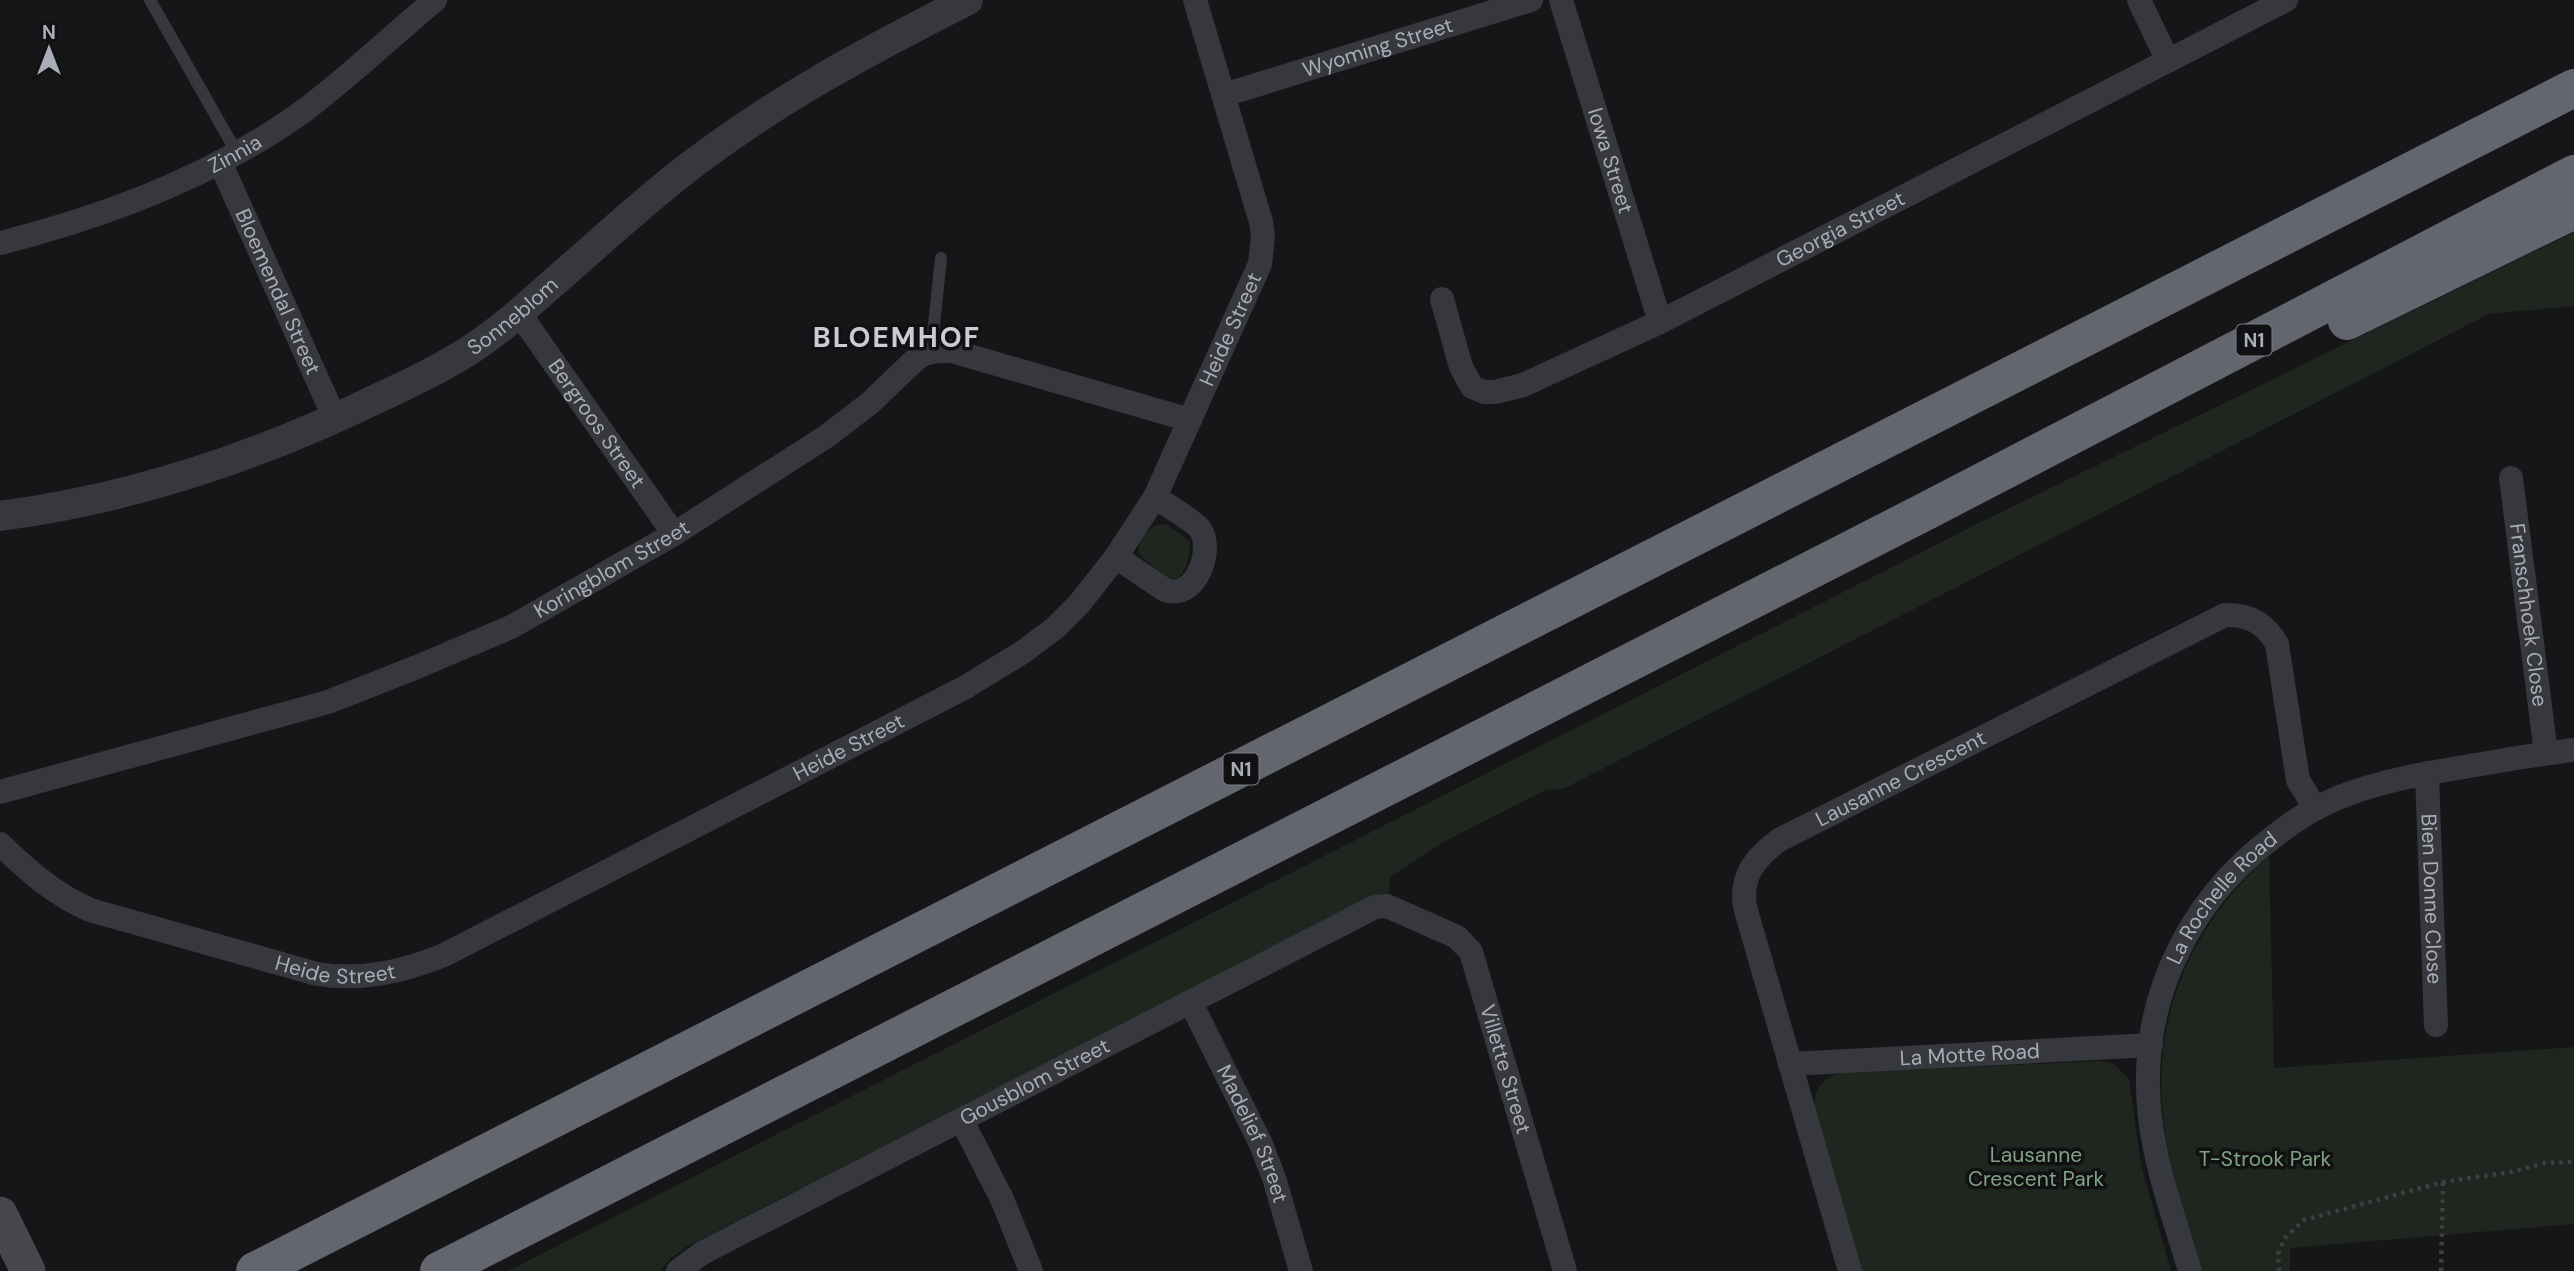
<svg xmlns="http://www.w3.org/2000/svg" width="2574" height="1271" viewBox="0 0 2574 1271" font-family="'DM Sans',sans-serif">
  <rect width="100%" height="100%" fill="#161618"/>
  <path fill="#1e261f" d="M2574,232V306L2489,314L1565,788L1546,790L1445,841L1390,877L1388,896L1363,901L686,1247L670,1259L660,1271H508L1977,524Z
    M1161,524L1168,525L1190,542C1190,553 1187,580 1171,579C1165,578 1158,570 1153,566C1146,561 1141,558 1138,550C1140,539 1149,526 1161,524Z
    M2269,856L2274,1068L2574,1047V1224L2290,1248V1271H2203C2188,1221 2168,1169 2163,1116C2152,1014 2193,923 2269,856Z
    M2099,1061L2114,1064L2129,1079L2141,1165L2171,1271H1862L1815,1113C1812,1091 1821,1077 1843,1073Z"/>
  <g fill="none" stroke-linecap="round" stroke-linejoin="round">
    <path stroke="#3d3f44" stroke-width="4.5" stroke-dasharray="3.5 5" stroke-linecap="butt" d="M2279,1271L2278,1254L2284,1239L2304,1220L2443,1182L2511,1172L2545,1163L2574,1162
      M2441,1271L2443,1182"/>
    <path stroke="#37383d" stroke-width="12" d="M150,0L237,153
      M931,353L941,258"/>
    <g stroke="#37383d" stroke-width="24">
      <path id="s1" d="M1561,0L1660,322"/>
      <path d="M2139,0L2168,61"/>
      <path id="s2" d="M1224,95L1531,0"/>
      <path id="s3" d="M220,162L335,419"/>
      <path id="s4" d="M0,243C108,216 214,176 305,110C350,76 392,36 435,0"/>
      <path id="s5" d="M1442,299L1461,367L1472,387L1484,392H1495L1523,385L1660,322L2286,0"/>
      <path id="s6" d="M519,313L674,534"/>
      <path id="s7" d="M2511,478L2546,753"/>
      <path d="M1116,557L1165,590C1197,601 1214,548 1200,529C1194,521 1165,504 1155,497"/>
      <path id="s8" d="M2427,773L2436,1025"/>
      <path id="s9" d="M0,792L328,702L417,667L511,627L674,534L827,436L870,403L916,359L924,354L936,351H952L1190,420"/>
      <path id="s10" d="M0,844C28,871 54,894 90,910L317,974C362,981 402,972 444,955L964,688L1023,652L1055,628L1079,604L1116,557L1155,497L1260,264L1263,236L1261,222L1195,0"/>
      <path id="s11" d="M1191,1003L1261,1144L1274,1178L1301,1271"/>
      <path id="s12" d="M1790,1064L2151,1045"/>
      <path d="M962,1121L1002,1199L1031,1271"/>
      <path id="s13" d="M678,1271L702,1253L1375,907L1387,906L1457,937L1471,952L1565,1271"/>
      <path id="s14" d="M1850,1271L1745,907C1740,876 1755,858 1779,840L2225,615C2249,614 2265,623 2277,644L2298,780L2315,808"/>
      <path id="s15" d="M2190,1271C2175,1220 2156,1170 2150,1117C2137,1007 2185,904 2272,838C2293,821 2315,807 2340,797C2380,781 2422,774 2464,767C2500,761 2537,754 2574,750"/>
    </g>
    <path stroke="#37383d" stroke-width="30" id="s16" d="M0,516C130,499 254,458 372,401C402,387 433,373 462,355C495,335 525,308 554,282C599,243 643,202 690,166C776,100 871,49 968,0"/>
    <path stroke="#45474d" stroke-width="35" d="M0,1214L28,1271"/>
    <path stroke="#63666e" stroke-width="38" d="M2347,321L2574,210
      M255,1271L2574,88
      M439,1271L1934,507L2574,174"/>
  </g>
  <g text-anchor="middle" dominant-baseline="central" stroke-width="7" stroke-linejoin="round" paint-order="stroke">
    <g fill="#111113" stroke="#7b7e86" stroke-width="2">
      <rect x="2236.5" y="324.5" width="35" height="31" rx="5"/>
      <rect x="1223.5" y="753.5" width="35" height="31" rx="5"/>
    </g>
    <g font-size="19" font-weight="bold" fill="#a8adb8">
      <text x="2254" y="340">N1</text>
      <text x="1241" y="769">N1</text>
    </g>
    <g font-size="21" fill="#a8adb8" stroke="#111113">
      <text stroke="none"><textPath href="#s2" startOffset="161">Wyoming Street</textPath></text>
      <text stroke="none"><textPath href="#s4" startOffset="252">Zinnia</textPath></text>
      <text stroke="none"><textPath href="#s1" startOffset="168">Iowa Street</textPath></text>
      <text stroke="none"><textPath href="#s5" startOffset="500">Georgia Street</textPath></text>
      <text stroke="none"><textPath href="#s3" startOffset="142">Bloemendal Street</textPath></text>
      <text stroke="none"><textPath href="#s16" startOffset="556">Sonneblom</textPath></text>
      <text stroke="none"><textPath href="#s10" startOffset="1521">Heide Street</textPath></text>
      <text stroke="none"><textPath href="#s6" startOffset="135">Bergroos Street</textPath></text>
      <text stroke="none"><textPath href="#s9" startOffset="654">Koringblom Street</textPath></text>
      <text stroke="none"><textPath href="#s7" startOffset="138">Franschhoek Close</textPath></text>
      <text stroke="none"><textPath href="#s10" startOffset="933">Heide Street</textPath></text>
      <text stroke="none"><textPath href="#s14" startOffset="595">Lausanne Crescent</textPath></text>
      <text stroke="none"><textPath href="#s8" startOffset="126">Bien Donne Close</textPath></text>
      <text stroke="none"><textPath href="#s15" startOffset="399">La Rochelle Road</textPath></text>
      <text stroke="none"><textPath href="#s10" startOffset="366">Heide Street</textPath></text>
      <text stroke="none"><textPath href="#s12" startOffset="180">La Motte Road</textPath></text>
      <text stroke="none"><textPath href="#s13" startOffset="1018">Villette Street</textPath></text>
      <text stroke="none"><textPath href="#s13" startOffset="404">Gousblom Street</textPath></text>
      <text stroke="none"><textPath href="#s11" startOffset="145">Madelief Street</textPath></text>
    </g>
    <g font-size="21" fill="#7fa381" stroke="#111113">
      <text x="2036" y="1155">Lausanne<tspan x="2036" dy="24">Crescent Park</tspan></text>
      <text x="2265" y="1159">T-Strook Park</text>
    </g>
    <g font-size="28" font-weight="bold" letter-spacing="2" fill="#c9ccd4" stroke="#111113">
      <text x="897" y="337">BLOEMHOF</text>
    </g>
  </g>
  <g transform="translate(49 49)" stroke="#111113" stroke-width="5" paint-order="stroke">
  <path d="M0-5L12 26L0 18L-12 26Z" fill="#a8adb8"/>
  <text y="-10" font-size="19" font-weight="bold" text-anchor="middle" fill="#a8adb8">N</text>
  </g>
</svg>
